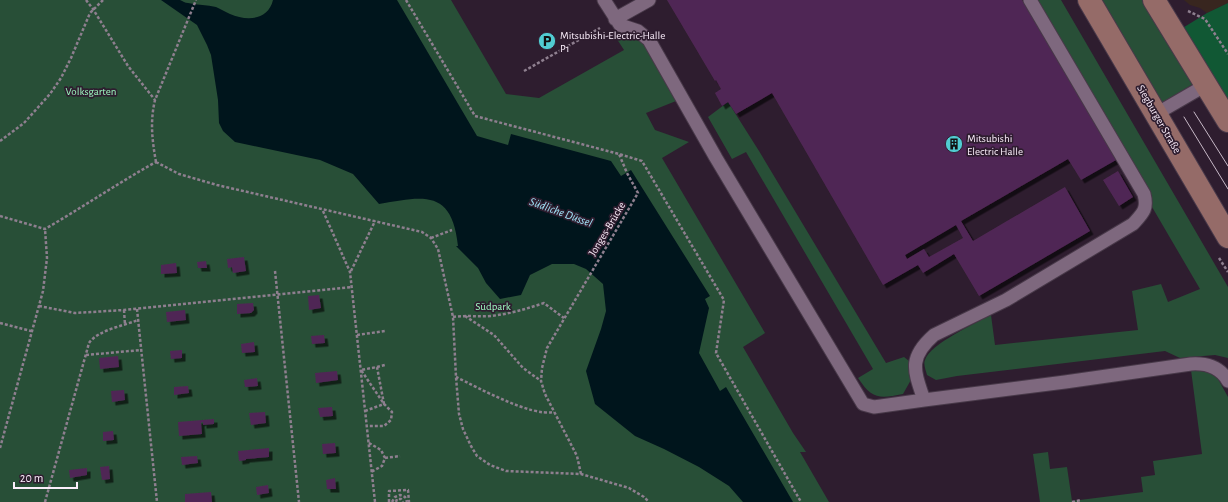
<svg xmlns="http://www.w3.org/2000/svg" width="1228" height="502" viewBox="0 0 1228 502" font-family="'Alegreya Sans',sans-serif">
  <defs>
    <filter id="shadow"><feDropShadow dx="3.5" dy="3.5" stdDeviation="0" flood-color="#0009"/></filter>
  </defs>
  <rect width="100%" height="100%" fill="#2e1d2f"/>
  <path fill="#38261f" d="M1184,0H1228V3L1207,13L1200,8L1190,5Z"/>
  <path fill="#284f37" d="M0,0H451L506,94L539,98L624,50L613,33L646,42L676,101L646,113L655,130L689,142L662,158L765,333L743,347L793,433L806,452H800L829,502H0Z
    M1031,0H1061L1228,287V358L1215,355L1180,358L1165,351L957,376L936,380L927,375C926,371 923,364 925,360C930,344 976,323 991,315L995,345L1138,330L1132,291L1161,284L1168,302L1200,289Z
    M1100,0H1144L1193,84L1160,104Z
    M728,102L759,151L886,363L904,357L909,361L912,378L903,394C879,399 872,399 858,378L873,369L746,152L732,159L708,117Z
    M1191,370L1209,372L1218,379L1228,397V502H1040L1033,454L1048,452L1050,469L1067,467L1072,501L1143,492L1141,477L1155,475L1153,461L1202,454Z"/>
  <path fill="#115834" d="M1228,3V104L1181,29L1207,13Z"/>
  <path fill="#00151c" d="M161,0C167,0 174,0 180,0C183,1 185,3 188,3C198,5 207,5 216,7C221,9 225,12 230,14C246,21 268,21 273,0H397L477,136L508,145L511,134L611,161L621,176L631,170L710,296L705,299L709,308L699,353L720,391L726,387L793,502H743L729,486L699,467L664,449L635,436L595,404L586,371L601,329L606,311L603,284L586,269L574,264H552L530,275L521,295L500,299L486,283L478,268L456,246H458C452,189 424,196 379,204L353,174L320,160L235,142L223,131L219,123L218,100L211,55L207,45L197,25Z"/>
  <path fill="#502754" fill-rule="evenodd" filter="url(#shadow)" d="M667,0H1022L1116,160L1081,180L1068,159L961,221L973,241L1065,187L1090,231L979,296L954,254L923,273L918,265L883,285L772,93L736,114L728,102L722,106L715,93L721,89L716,80L715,81ZM956,225L963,238L929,257L924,249L907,259L905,255Z
    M1118,171L1133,197L1119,206L1103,180Z
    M244,257L246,271L233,273L232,267L228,268L227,259Z
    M206,261L207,268H198L197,262Z
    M176,263L177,273L161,274V265Z
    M319,295L321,308L309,310L308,296Z
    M253,303L254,310L251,313L237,314V304Z
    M185,310L186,320L167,322L166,312Z
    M324,335L325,343L312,344L311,336Z
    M254,342L255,352L242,353L241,344Z
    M182,350V358L171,359L170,351Z
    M118,356L119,367L100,369L99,358Z
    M337,371L338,380L316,383L315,373Z
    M257,378L258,386L245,387L244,380Z
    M188,386L189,393L174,395V387Z
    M124,390L125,400L112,402L111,391Z
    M332,407L333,416L320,417L318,408Z
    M265,412L266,423L251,425L249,413Z
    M214,419V424L203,425V422L201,423L202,434L179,436L178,422Z
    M113,431L114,440L103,441V432Z
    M335,443L336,453L323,454L322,444Z
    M269,448V457L246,459V460L239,461L238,451Z
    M197,456L198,463L182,465L181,457Z
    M109,466L110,479L102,480L100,467Z
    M87,468V475L70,478L69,470Z
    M335,478L336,489H327L326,480Z
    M268,485L269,493L257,495L256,487Z
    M211,492L212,502H185V494Z"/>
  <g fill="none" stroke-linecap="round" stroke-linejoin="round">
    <defs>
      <path id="service" d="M604,0L620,25L638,31L649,40L716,158L863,404L874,407L924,400
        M1030,0L1144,194C1148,209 1143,213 1133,224L1006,300L934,335C908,358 914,370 924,400L1065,382L1191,364C1206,363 1220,367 1228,381
        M615,19L649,0
        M1156,114L1206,85"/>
      <path id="secondary" d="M1089,0L1228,237
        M1154,0L1228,121"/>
    </defs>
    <use href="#service" stroke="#483949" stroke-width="15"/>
    <use href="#secondary" stroke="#483949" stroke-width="24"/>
    <path stroke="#8e7f8f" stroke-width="2.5" stroke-dasharray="3 2" stroke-linecap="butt" d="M86,0L93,9L128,66L155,100
      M406,0L475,116L619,154L642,161L724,300L716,353L801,502
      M1188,11L1205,19L1228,54
      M524,71L600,28
      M0,141L24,123L50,94L61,78L71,58L90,13L103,0
      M156,162L179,174L217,185L422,232L431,238L438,249L453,317L456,377L459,414L463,429L471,446L477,456L490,465L506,471L581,474L629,488L644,497L649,502
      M156,162C152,140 150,121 155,100L196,0
      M323,211L350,272L375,502
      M0,216L45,229C83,207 118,183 156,162
      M431,238L452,230
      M1219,258L1228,272
      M275,271L299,502
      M351,271L375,221
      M39,306L75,313L124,310L352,287
      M137,309L157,502
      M124,310L125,325
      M465,316L494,335L523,368L541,381
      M453,317C466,315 478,317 491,316C509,314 526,309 544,303L564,318
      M0,323L31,331
      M357,335L385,331
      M86,355L141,350
      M377,367L385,365
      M456,377C479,388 531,417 554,412
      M365,411L384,404L377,367L361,370L384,404L392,412L391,420L384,426H367
      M369,443L381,450L385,458L382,466L371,472
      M0,448L43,291L47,258L45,229
      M385,458L400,456
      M581,474L577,456L545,394L541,381L542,368L547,348L638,193L627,173L619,154
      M45,502L89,343C98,330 123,326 138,320
      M389,502V491L408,490L409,502
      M392,502L395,497L400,495L405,497L407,502
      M396,502L397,499H401L403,502
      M1072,502L1081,500"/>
    <use href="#service" stroke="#7e687e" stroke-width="13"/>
    <use href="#secondary" stroke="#956b68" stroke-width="22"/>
    <path stroke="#c7b9c7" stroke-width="1" d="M1194,112L1228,166
      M1184,117L1228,189"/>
  </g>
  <defs>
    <symbol id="parking-disc" viewBox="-11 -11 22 22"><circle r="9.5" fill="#51ccd2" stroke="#2e1d2f"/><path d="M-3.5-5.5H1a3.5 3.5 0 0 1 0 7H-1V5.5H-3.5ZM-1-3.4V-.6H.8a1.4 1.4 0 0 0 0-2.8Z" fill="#111"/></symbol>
    <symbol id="building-disc" viewBox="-11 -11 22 22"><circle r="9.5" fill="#51ccd2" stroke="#2e1d2f"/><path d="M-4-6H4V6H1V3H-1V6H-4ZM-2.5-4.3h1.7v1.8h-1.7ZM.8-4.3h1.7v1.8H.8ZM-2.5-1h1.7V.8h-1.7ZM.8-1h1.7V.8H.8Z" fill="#111"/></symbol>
  </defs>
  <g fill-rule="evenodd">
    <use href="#parking-disc" x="537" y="31" width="20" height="20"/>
    <use href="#building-disc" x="944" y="134" width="20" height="20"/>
  </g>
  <g text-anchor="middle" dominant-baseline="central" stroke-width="3.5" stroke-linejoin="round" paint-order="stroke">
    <g font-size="11" fill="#fbeefb" stroke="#2e1d2f" text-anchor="start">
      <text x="560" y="35">Mitsubishi-Electric-Halle<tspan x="560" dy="13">P1</tspan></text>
      <text x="967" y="138">Mitsubishi<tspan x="967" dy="13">Electric Halle</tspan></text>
    </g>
    <g font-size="11" fill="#9ffcc2" stroke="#2e1d2f">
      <text x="91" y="91">Volksgarten</text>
      <text x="493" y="306">Südpark</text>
    </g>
    <g font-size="11" fill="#fbeefb" stroke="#2e1d2f">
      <text transform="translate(1159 119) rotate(60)">Siegburger Straße</text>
      <text transform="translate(607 229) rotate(-59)">Jonges-Brücke</text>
    </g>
    <g font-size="12" font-style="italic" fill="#a1e4f8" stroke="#2e1d2f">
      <text transform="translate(561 212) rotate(20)">Südliche Düssel</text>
    </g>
  </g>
  <path d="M14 482v6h63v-6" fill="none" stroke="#fbeefb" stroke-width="2"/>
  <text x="20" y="482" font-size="12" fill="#fbeefb" stroke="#2e1d2f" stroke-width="3" paint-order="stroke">20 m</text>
</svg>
